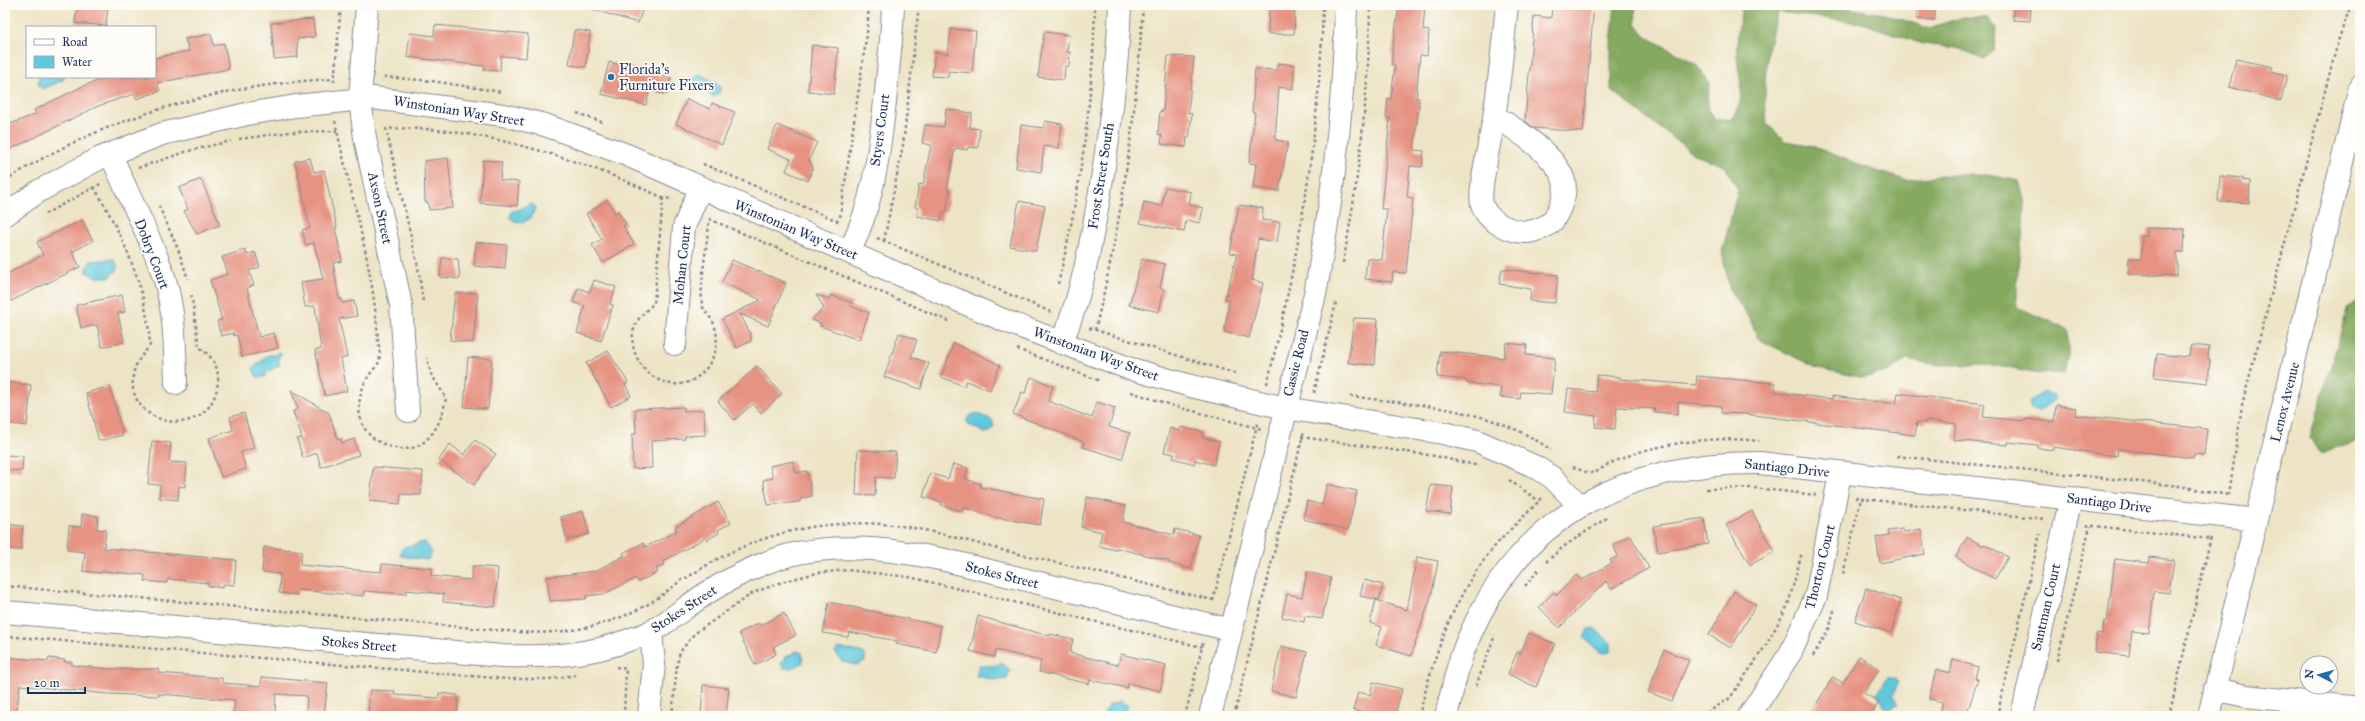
<svg xmlns="http://www.w3.org/2000/svg" width="2365" height="721" viewBox="0 0 2365 721" font-family="'IM FELL Great Primer',serif">
  <rect width="100%" height="100%" fill="#fdfcf7"/>
  <filter id="ink" filterUnits="userSpaceOnUse"><feTurbulence type="fractalNoise" baseFrequency=".025" numOctaves="2"/><feDisplacementMap in="SourceGraphic" scale="8" xChannelSelector="R" yChannelSelector="G"/><feConvolveMatrix kernelMatrix="1 2 1 2 8 2 1 2 1" color-interpolation-filters="sRGB"/></filter>
  <filter id="wash" filterUnits="userSpaceOnUse"><feTurbulence type="fractalNoise" baseFrequency=".012" numOctaves="4" result="noise"/><feDisplacementMap in="SourceGraphic" scale="16" xChannelSelector="R" yChannelSelector="G"/><feGaussianBlur stdDeviation="0.9" result="paint"/><feColorMatrix in="noise" values="0 0 0 0 0 0 0 0 0 0 0 0 0 0 0 0 0 1.4 0 .05"/><feComposite in="paint" operator="in"/></filter>
  <g filter="url(#wash)">
    <rect width="100%" height="100%" fill="#ede4c5"/>
    <path fill="#85a95e" stroke="#506c5e" d="M1615,5H1635L1636,23L1645,36L1695,63L1710,83L1707,108L1715,120L1731,119C1748,98 1739,82 1737,57C1736,40 1739,22 1743,5H1826L1884,14L1929,28L1963,17L1987,18L1996,29L1994,50L1984,59L1957,48L1923,44L1862,23L1778,12C1765,49 1763,85 1767,124L1785,141L1809,145L1876,171L1905,180L1946,175H1988L2019,181C2031,216 2021,232 2018,266C2017,279 2017,293 2017,307L2050,321L2068,331V355L2064,373L2040,374L1991,365H1940L1906,360L1889,371L1863,378L1815,367L1758,339L1750,319L1730,291L1722,252L1738,190L1725,166L1695,155L1611,90V43Z
      M2360,300V439L2321,454L2310,438L2348,307Z"/>
    <path fill="#60c8dc" stroke="#3e7c9d" d="M699,74L720,85V92L713,97L703,90L691,88L692,79Z
      M39,77H65L63,80L43,89L38,85Z
      M529,204H532L536,207L531,218L522,223L512,220L510,217L512,211L521,209Z
      M113,259L117,264V271L111,274V277H96L87,273V267L91,261Z
      M279,351L282,354L278,357L280,365L266,373L265,377H257L253,368L268,355H275Z
      M2044,392L2054,395V400L2039,411L2033,410L2030,407V401Z
      M976,413L992,420L994,426L990,432L985,433L969,425L967,421L969,416Z
      M425,542L432,553L428,560L401,556L400,552L404,547Z
      M1594,628L1611,643V650L1607,653L1600,652L1584,638L1588,629Z
      M838,648L861,652L865,654V661L858,665L842,662L835,652Z
      M797,651L802,653L803,663L790,669L783,668L781,663L784,658Z
      M1003,663L1010,670L1007,679L996,680L976,676L979,665L992,666Z
      M1888,678H1894L1898,683L1893,695L1897,700V705L1890,709L1885,707L1877,693Z
      M1119,701L1127,705C1127,719 1113,716 1103,716L1108,706Z"/>
    <g id="blocks">
      <path fill="#e69382" d="M77,5H108L106,26L75,23Z
        M592,5H644L638,23L591,9Z
        M1269,5H1295L1294,34H1268Z
        M1399,5H1425L1423,30L1429,31L1427,56L1420,55L1416,98H1419V104L1414,150L1424,151L1422,167L1410,166L1407,197L1413,198L1406,273L1393,272L1392,282L1365,279L1367,258L1382,260L1387,209H1381L1390,118H1386L1388,98L1391,99L1395,65H1392V52Z
        M1552,5H1594L1583,132L1534,128L1525,121L1534,16L1551,18Z
        M1917,5H1935V20L1917,19Z
        M2014,5H2031L2030,21L2013,20Z
        M313,19L315,37L297,39L298,57L274,59L271,23Z
        M435,25L528,34L526,58L501,56L500,71L484,70L485,66L407,57L410,33L434,36Z
        M951,29L976,31L972,73L949,71L948,77L932,76L935,52L948,54Z
        M574,30L590,32L586,67L569,65Z
        M1044,32L1069,35L1067,52H1070L1069,66H1065L1064,80L1038,77Z
        M211,34L214,46L224,43L229,69L157,83L160,91L136,99L134,94L98,106L5,152V126L36,114L34,110L83,86L109,77H155V58L189,51L185,39Z
        M812,45L838,48L834,94L808,91Z
        M1168,56L1194,57L1188,113L1192,114L1189,138L1187,137L1186,147L1161,144L1162,135L1158,134L1160,111L1163,112Z
        M2236,59L2273,67L2271,71L2287,75L2281,101L2229,87Z
        M609,62L671,78L667,95L650,90L646,105L601,94Z
        M1278,63L1294,65L1293,89L1279,87L1275,140L1288,142L1279,191L1253,188L1256,164L1249,163L1255,113L1252,112L1255,69L1277,70Z
        M687,99L710,109L712,103L735,112L722,145L676,124Z
        M946,109L972,113L970,128L980,129L978,148L968,147L967,150L955,148L947,190H950L946,212H943L941,221L917,216L918,208L915,207L919,184L923,185L931,145L922,143L925,125L944,127Z
        M1045,121L1062,124L1059,148L1044,146L1041,172L1016,168L1021,125L1044,128Z
        M777,125L817,142L809,160L813,167L808,181L786,171L791,159L767,149Z
        M310,158L314,172L324,170L337,228H335L342,261L333,263L339,299H342V303L354,301L357,316L339,319L347,357L341,359L347,391L325,396L315,350L321,349L315,306L305,307L301,282L323,279L314,243L306,245L302,230L310,228L295,161Z
        M448,158L453,208L429,210L428,202H425L424,161Z
        M483,160L502,162L500,180L519,182L517,206L480,203Z
        M2220,176L2243,178L2242,180L2250,181L2249,203L2218,201Z
        M201,179L220,225L197,234L184,211L188,209L179,188Z
        M1165,187L1191,192L1189,205L1203,208L1200,223L1186,220L1184,232L1140,223L1144,202L1162,206Z
        M607,200L615,213L618,211L626,224L623,226L634,244L603,263L592,245L602,239L586,214Z
        M1019,201L1045,206L1036,251L1010,246Z
        M1239,205L1263,208L1262,220L1280,222L1277,242L1258,239L1252,280L1263,283L1249,338L1224,332L1230,300L1225,299L1237,254L1230,253Z
        M82,220L93,241L72,252L80,267L5,304V275L43,255L37,242Z
        M2147,228L2185,229L2184,252H2177V276L2128,274L2129,258L2141,259L2142,235H2147Z
        M476,242L507,245L505,269L474,266Z
        M245,250L247,255L255,252L260,267L249,271L254,285L247,288L259,337L274,333L278,348L242,357L237,335L234,336L233,333L221,336L217,321L222,320L210,280L228,274L222,257Z
        M442,258L458,259L460,279L440,277Z
        M1142,259L1165,264L1160,288L1164,289L1159,312L1129,305Z
        M732,260L786,283L768,326L740,314L751,335V341L737,348L722,319L761,300L722,282Z
        M1502,269L1558,275L1555,303L1530,301L1531,289L1499,284Z
        M594,280L616,287L610,304L613,305L601,341L577,333L585,306L573,302L578,288L590,292Z
        M455,293H478L473,343L450,340Z
        M122,295L125,312L118,313L124,342L102,347L97,325L81,328L76,305Z
        M816,295L829,299L830,295L852,303L851,306L869,313L859,340L820,326L821,323L811,320L824,308Z
        M1354,318L1378,319L1375,365L1348,363Z
        M899,333L917,340L911,357L929,363L921,389L884,377Z
        M954,343L1000,365L990,390L966,381L964,386L941,377Z
        M1506,343L1527,345L1526,355L1555,358L1551,394L1521,392L1520,399L1500,397L1501,387L1466,383V380L1437,377L1440,351L1504,358Z
        M2191,345L2209,347L2208,359H2210L2208,383L2154,377L2157,354L2189,357Z
        M608,351L628,382L625,384L631,396L611,407L586,363Z
        M468,357L492,359L488,409L464,407Z
        M757,366L782,394L761,413L753,404L734,420L718,401Z
        M1597,375L1620,377V379L1696,385L1697,376L1775,383V392L1832,399V396L1896,404L1898,393L1985,404L1983,417L2025,421L2026,419L2054,422L2056,405L2076,408L2075,415L2207,429L2204,455L2194,454L2193,458L2118,449L2117,456L2053,447V450L2038,448V445L2008,442V445L1982,443L1954,440L1956,424L1926,420L1925,423L1917,422L1915,435L1745,414L1721,413V406L1678,402V414L1654,412L1655,409L1617,407L1615,429L1595,427L1596,416L1565,412L1568,389L1595,392Z
        M1031,377L1053,386L1048,401L1092,418L1097,402L1115,408L1109,427L1130,433L1122,459L1083,447L1084,442L1013,414L1022,392L1025,393Z
        M5,382L31,385L27,426L5,423Z
        M110,386L123,435L99,441L86,393Z
        M291,390L329,413L338,440L341,439L342,443L354,439L359,455L321,467L317,453L303,458L297,439L302,438L293,411L298,409Z
        M684,407V411L704,410L705,435L685,436V439L651,441L652,468L633,469L632,434H636L635,409Z
        M244,413L254,448L241,452L246,469L221,477L209,438L233,430L230,417Z
        M1181,427L1203,432L1202,437L1219,442L1214,465L1195,460L1194,464L1173,458L1174,454L1164,452L1170,428L1180,431Z
        M475,440L496,454L474,485L439,460L450,444L464,455Z
        M152,441L171,443L169,462L187,463L185,487L179,486L178,500L159,498L160,485L148,484Z
        M858,450L896,452L894,478L876,477L875,496L856,495Z
        M5,455L23,456L22,471L5,470Z
        M793,461L796,473L807,471L812,496L800,499V502L768,505L763,480L773,478L770,466Z
        M953,464L968,468L965,479L981,484L980,487L1044,499L1040,525L994,517L963,507L962,511L941,505L942,502L923,497L930,473L948,479Z
        M373,467L423,471L421,495L401,494L400,504L370,501Z
        M1327,484L1357,491L1348,530L1303,519L1307,501L1322,505Z
        M1431,485L1453,487L1450,514L1426,511Z
        M1087,497L1126,506L1123,522L1174,535L1175,529L1199,535L1191,569L1169,563V561L1117,548L1116,550L1099,546L1102,532L1081,527Z
        M718,502L731,523L718,530L719,533L707,540L705,538L664,561L665,564L656,569L658,572L638,582L636,578L604,594L586,596V599L550,601L547,577L595,571L624,556L623,553L643,543L645,547L677,531L675,527Z
        M583,511L589,534L567,540L561,517Z
        M1752,511L1774,552L1750,565L1726,525Z
        M82,514L98,516L97,529L106,530L104,548L236,560L234,585L223,584V588L208,586V583L168,579L167,583L144,581L145,575L102,571L101,573L83,571L85,552L67,550L69,526L81,527Z
        M1704,518L1708,544L1658,552L1653,526Z
        M5,524L23,526L21,550L5,549Z
        M1903,529L1904,532L1921,529L1925,554L1880,563L1876,537L1889,535L1888,531Z
        M1630,535L1649,568L1611,589L1606,581L1559,628L1539,607L1554,592L1557,595L1576,575L1582,580L1612,563L1610,560L1618,556L1613,545Z
        M1967,537L1983,546L1984,544L2008,557L1995,579L1956,557Z
        M264,547L302,551L300,565L381,572L382,564L432,568L431,576L471,580L472,566L498,568L495,607L443,602L444,594L406,590V594L364,591V596L298,590L297,595L279,593L280,574L262,572Z
        M1417,557L1438,561L1432,593L1411,656L1376,645L1382,627L1370,623L1376,600L1407,610Z
        M2150,557L2174,560L2169,593L2154,591L2149,633L2132,631L2129,656L2095,652L2097,633L2102,634L2104,621L2107,622L2115,559L2149,563Z
        M1307,572L1331,578L1322,619L1305,616L1304,622L1282,617L1287,594L1302,597Z
        M1364,580L1383,585L1379,600L1360,596Z
        M1866,588L1901,600L1891,633L1855,621Z
        M1734,591L1756,605L1731,648L1709,635Z
        M829,602L941,626L936,652L896,644L897,641L849,632L848,637L823,633Z
        M784,613L796,635L773,647L776,654L755,665L739,633L759,623L760,626Z
        M978,616L1049,636L1050,634L1073,639L1070,653L1118,665L1121,654L1166,665L1160,691L1128,683L1127,688L1090,680L1089,684L1039,672L1041,661L996,650L994,657L970,651Z
        M1529,633L1555,644L1536,687L1508,674L1517,652L1520,654Z
        M1281,646L1307,652L1296,697L1271,691Z
        M1664,650L1689,660L1672,701L1648,692Z
        M1859,656L1879,669L1864,693L1879,702L1870,716H1809L1833,677L1843,683Z
        M5,657L48,661L49,658L65,660V662H72V665L109,669H159V673L222,678V683L261,686L262,677L328,683L324,716H306L307,696L276,694L275,716H233L235,700L159,694V696L108,694L20,685L16,716H5Z
        M1953,660L1978,667L1975,678L1978,679L1966,716H1952L1940,713L1943,702L1929,699L1936,669L1950,673Z
        M1373,682L1402,689L1395,716H1365V713L1353,710L1358,692L1370,695Z
        M703,685L729,688L726,716H701Z
        M370,690L395,691L394,695L439,698V693L458,695L457,716H368Z"/>
    </g>
  </g>
  <g filter="url(#ink)">
    <use href="#blocks" fill-opacity="0" stroke="#848a92" stroke-width="1"/>
    <g fill="none" stroke-linecap="round" stroke-linejoin="round">
      <defs>
        <path id="minor" d="M367,5L360,99L365,138L401,305L408,411
          M1494,116C1516,129 1557,156 1564,181C1567,193 1560,209 1554,219C1550,226 1534,232 1525,232C1509,231 1487,222 1482,204C1478,189 1492,135 1494,117C1500,80 1503,42 1507,5
          M111,154C127,195 150,234 164,277C175,311 175,347 176,383
          M5,215L39,191L98,159L162,134L247,114L296,106L373,98L503,115L545,125L627,155L1003,320L1128,368L1191,386L1285,408L1443,433L1477,441L1536,467L1553,478L1579,505
          M849,252C873,206 879,153 885,102C888,70 892,38 893,5
          M1061,343C1079,303 1087,262 1095,220C1108,149 1117,77 1120,5
          M675,344L684,227L700,189
          M5,612L502,656C547,657 587,656 629,640C637,637 645,635 652,631C671,620 688,605 707,593C734,576 766,560 798,553C846,543 897,550 945,560L1231,630
          M2215,689L2246,696L2360,708
          M649,716L654,664L651,631
          M1210,716L1315,294C1333,199 1344,102 1346,5
          M1446,716C1453,689 1458,660 1470,635C1523,512 1632,462 1760,463L2256,520
          M1749,716L1791,652L1816,596L1840,474
          M2022,716L2071,498
          M2209,716L2360,87"/>
      </defs>
      <use href="#minor" stroke="#848a92" stroke-width="24"/>
      <path stroke="#848a92" stroke-width="2.5" stroke-dasharray="3 3" stroke-linecap="butt" d="M384,77L432,81L502,92
        M334,82L341,5
        M577,113L602,122
        M335,121C350,194 374,266 378,341C379,347 381,356 379,362C377,366 372,371 370,374C360,389 356,406 362,423C367,435 374,440 386,445C422,460 441,429 446,398L431,374L427,358
        M239,139L290,132L337,131
        M703,164L840,222
        M138,168L188,151L231,141
        M5,181C101,118 220,84 334,79
        M94,187C123,236 147,288 150,345C144,354 136,361 134,371C120,426 211,446 218,382C219,366 212,356 199,347L191,292
        M663,198L654,303C647,310 638,317 635,326C622,360 664,400 696,378C714,365 722,342 713,322C710,316 703,311 702,304C700,282 707,245 709,222
        M159,206L178,249L188,279
        M45,214L102,183
        M840,217L867,33L869,5
        M709,219L951,322
        M877,238L1051,312
        M884,241L903,145L919,5
        M1343,263C1359,178 1369,91 1370,5
        M1058,284C1080,193 1093,99 1095,5
        M423,301L418,267L386,129C470,123 588,161 663,198L673,199
        M1089,328L1237,374
        M1095,330C1122,222 1136,116 1143,5
        M1017,349L1100,381
        M1267,384C1298,260 1320,133 1323,5
        M1131,392L1174,406L1261,429
        M1314,393L1336,303
        M1350,396C1419,406 1492,407 1551,450
        M1301,437L1435,456L1479,466
        M1897,456L2179,486L2229,495
        M1573,467C1578,469 1585,472 1590,473C1599,473 1602,467 1609,464C1624,457 1640,451 1655,448C1689,440 1724,437 1759,441
        M1509,480L1539,501
        M1706,489L1754,488L1816,495
        M2229,495L2242,405L2339,38L2351,5
        M1855,498L2045,519
        M2086,525L2210,539
        M1546,562L1563,547L1608,517
        M1843,574L1861,499
        M5,586L517,632C579,636 639,620 684,577L687,578C754,531 833,514 914,528C946,534 978,544 1010,552C1078,567 1145,584 1213,600
        M1525,586L1539,569
        M1213,601L1258,421
        M5,636L506,679H549L576,675
        M1813,656L1829,629L1835,607
        M2057,661L2090,526
        M616,667L626,669L624,716
        M1476,686L1495,635
        M672,716L677,665L680,652L694,634L753,593L785,581L817,573L847,570L909,577L1202,647
        M1185,716L1203,643
        M1234,716L1304,431
        M1419,716C1433,659 1450,605 1486,557C1503,535 1524,517 1543,497
        M1702,716L1730,698L1766,645L1788,605L1802,552
        M1997,716L2040,534
        M2169,716L2211,537"/>
      <use href="#minor" stroke="#fff" stroke-width="22"/>
    </g>
  </g>
  <circle fill="#1f6fb2" stroke="#fdfcf7" stroke-width="1.5" cx="611" cy="77" r="4"/>
  <g text-anchor="middle" dominant-baseline="central" stroke-width="3.5" stroke-linejoin="round" paint-order="stroke">
    <g font-size="14" fill="#1b2f5e" stroke="#fdfcf7" text-anchor="start">
      <text x="619" y="69">Florida's<tspan x="619" dy="16">Furniture Fixers</tspan></text>
    </g>
    <g font-size="14" fill="#1b2f5e" stroke="#fdfcf7">
      <text transform="translate(459 111) rotate(9)">Winstonian Way Street</text>
      <text transform="translate(880 130) rotate(-82)">Styers Court</text>
      <text transform="translate(1101 176) rotate(-81)">Frost Street South</text>
      <text transform="translate(380 208) rotate(78)">Axson Street</text>
      <text transform="translate(796 230) rotate(23)">Winstonian Way Street</text>
      <text transform="translate(152 254) rotate(69)">Dobry Court</text>
      <text transform="translate(682 265) rotate(-84)">Mohan Court</text>
      <text transform="translate(1096 354) rotate(20)">Winstonian Way Street</text>
      <text transform="translate(1296 363) rotate(-76)">Cassie Road</text>
      <text transform="translate(2285 402) rotate(-76)">Lenox Avenue</text>
      <text transform="translate(1787 468) rotate(6)">Santiago Drive</text>
      <text transform="translate(2109 503) rotate(7)">Santiago Drive</text>
      <text transform="translate(1820 567) rotate(-76)">Thorton Court</text>
      <text transform="translate(1002 575) rotate(14)">Stokes Street</text>
      <text transform="translate(2046 607) rotate(-77)">Santman Court</text>
      <text transform="translate(684 609) rotate(-33)">Stokes Street</text>
      <text transform="translate(359 644) rotate(5)">Stokes Street</text>
    </g>
  </g>
  <rect width="2365" height="721" fill="none" stroke="#fdfcf7" stroke-width="20"/>
  <rect x="26" y="26" width="130" height="52" fill="#fdfcf7" stroke="#a3aaba"/>
  <rect x="34" y="39" width="20" height="6" fill="#ffffff" stroke="#a3aaba"/>
  <text x="62" y="46" font-size="12" fill="#1b2f5e">Road</text>
  <rect x="34" y="56" width="20" height="12" fill="#60c8dc" stroke="#a3aaba"/>
  <text x="62" y="66" font-size="12" fill="#1b2f5e">Water</text>
  <g transform="translate(2319 675) rotate(276)"><circle r="19" fill="#fdfcf7" stroke="#a3aaba"/>
  <path d="M0-3L7 15L0 10L-7 15Z" fill="#1f6fb2"/>
  <text y="-6" font-size="11" font-weight="bold" text-anchor="middle" fill="#1b2f5e">N</text>
  </g>
  <path d="M28 687v6h57v-6" fill="none" stroke="#1b2f5e" stroke-width="2"/>
  <text x="34" y="687" font-size="12" fill="#1b2f5e" stroke="#fdfcf7" stroke-width="3" paint-order="stroke">20 m</text>
</svg>
